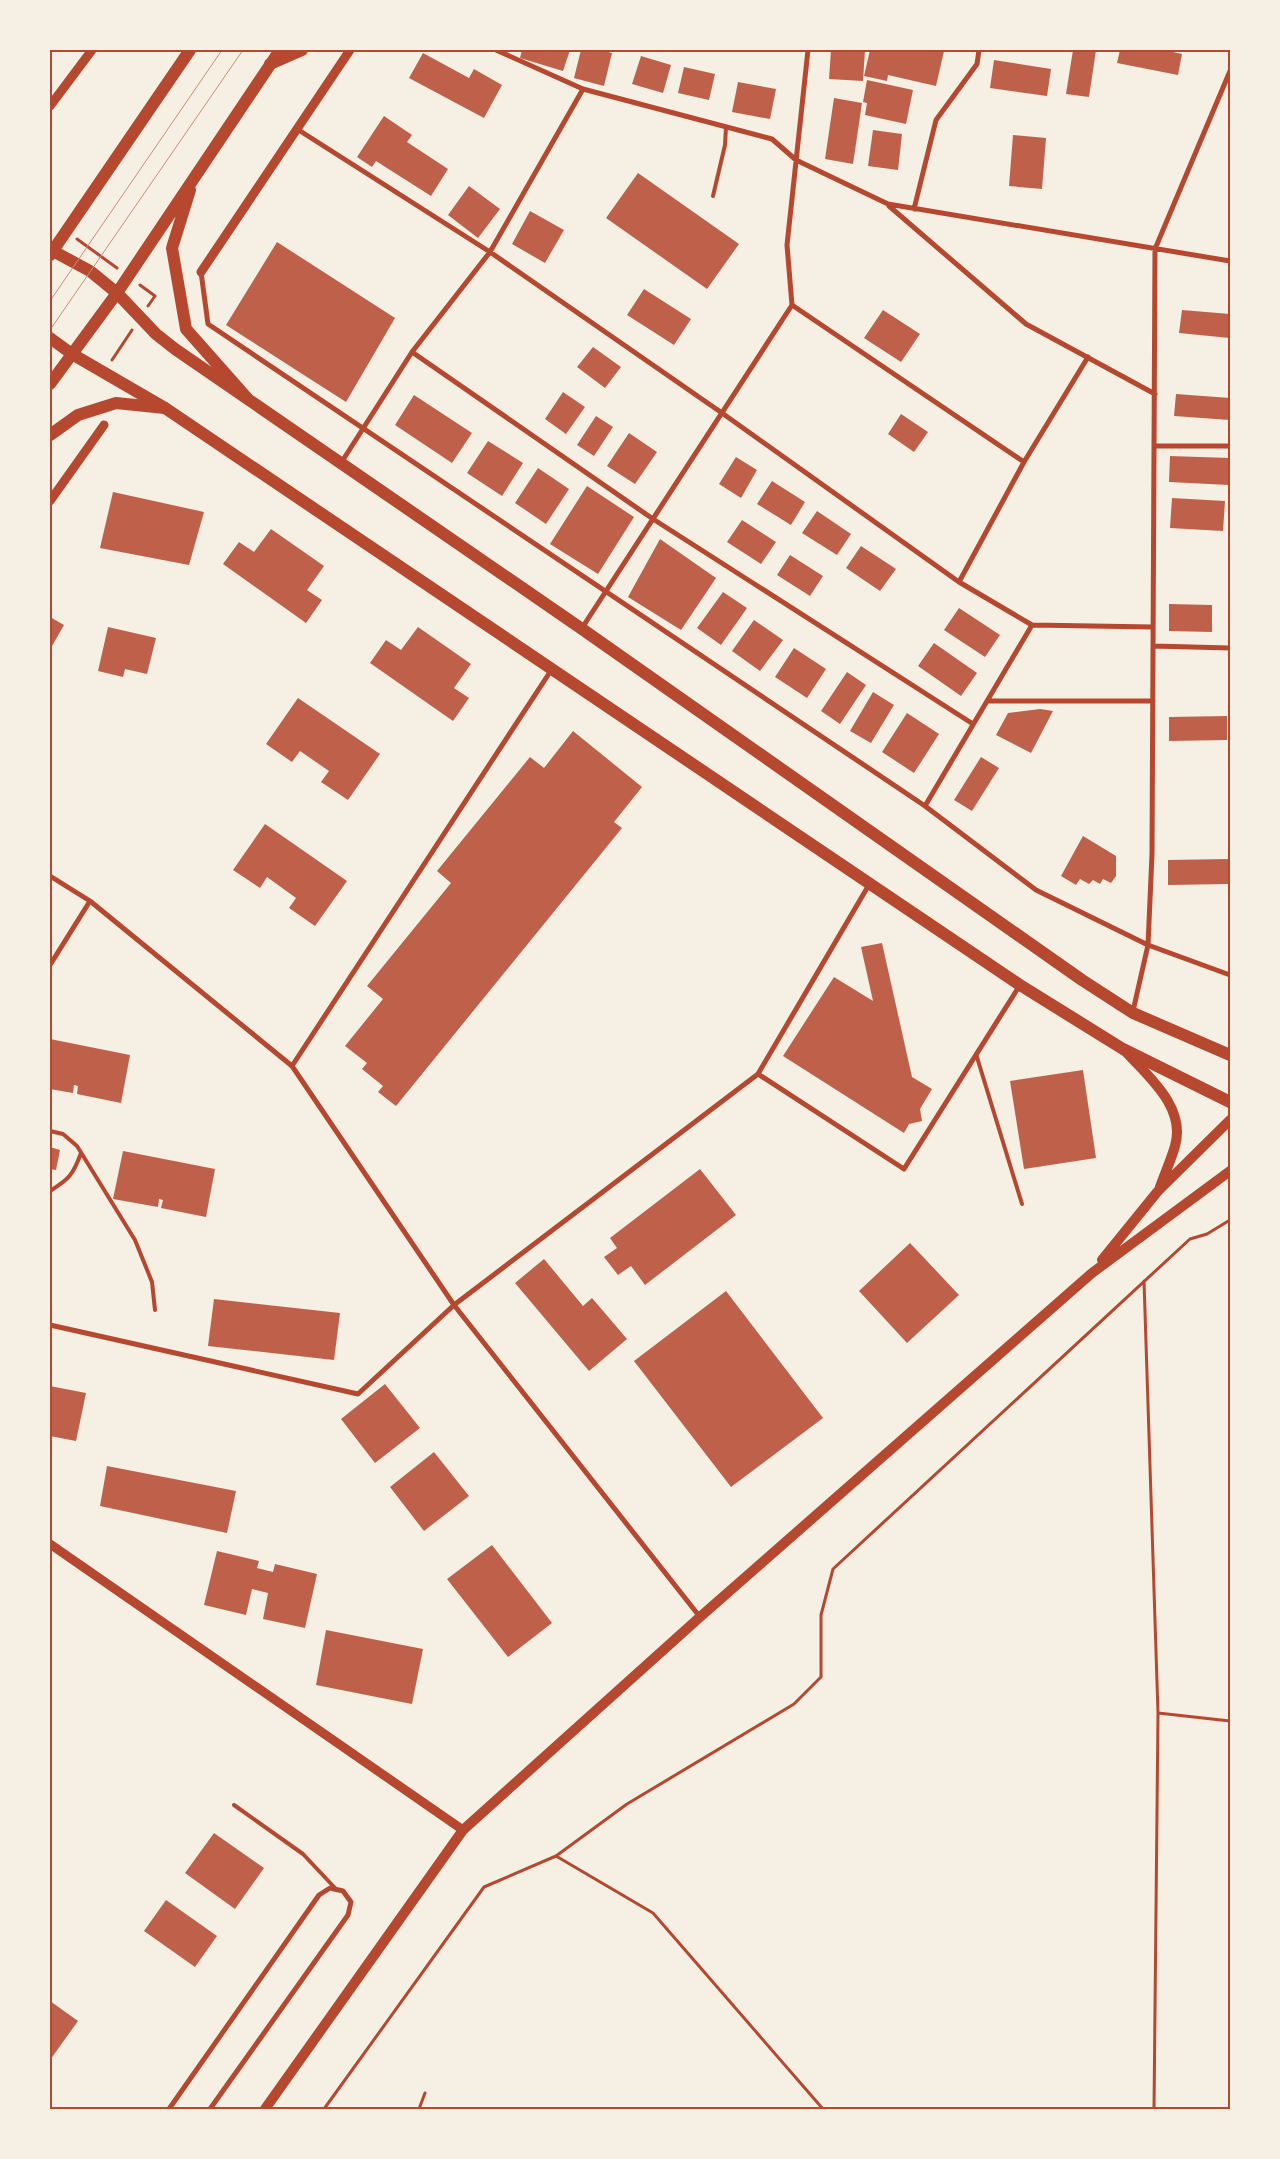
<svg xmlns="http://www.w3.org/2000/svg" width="1280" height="2159" viewBox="0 0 1280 2159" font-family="'PT Sans Narrow',sans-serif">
  <rect width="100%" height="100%" fill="#f6efe4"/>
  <path fill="#bf614a" d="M522,50H570L563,71L520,58Z
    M581,50H600L612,53L604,86L574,78Z
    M831,50H865L863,81L829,79Z
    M870,50L944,51L936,86L888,75L887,81L864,76Z
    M1073,50H1096L1089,97L1066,94Z
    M1120,50H1164L1182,54L1178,75L1117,63Z
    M423,53L469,78L474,69L502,85L484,118L409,78Z
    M641,56L671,65L663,93L632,84Z
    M994,60L1051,69L1047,96L990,88Z
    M684,67L715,74L709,100L678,93Z
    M867,80L913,90L906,124L865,115L867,103L863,102Z
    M738,82L776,89L770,119L732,112Z
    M834,98L862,103L853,164L825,159Z
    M384,116L412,135L407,142L448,169L431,196L376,161L372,167L357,157Z
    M873,130L902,134L898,170L868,166Z
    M1013,135L1046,138L1042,189L1009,186Z
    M638,173L739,244L707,289L606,218Z
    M469,186L500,209L478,238L448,215Z
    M530,211L564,230L545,263L512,244Z
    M277,242L395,318L346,402L226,325Z
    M644,289L691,319L674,345L627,315Z
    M883,310L920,334L901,362L864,338Z
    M1182,310L1230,314V338L1179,333Z
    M593,347L621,367L605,388L577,367Z
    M563,392L585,407L566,434L545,419Z
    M1176,394L1230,398V420L1174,416Z
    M414,395L472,433L452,463L395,425Z
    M901,414L928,432L914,452L888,434Z
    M596,416L613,427L594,456L577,445Z
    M629,433L657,452L635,484L607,466Z
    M488,441L523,463L502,496L467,473Z
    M1170,456L1230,458L1229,485L1169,482Z
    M736,457L757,470L741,498L719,484Z
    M538,468L569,489L546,524L515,503Z
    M772,481L805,502L791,525L757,504Z
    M587,486L634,517L598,574L550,544Z
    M113,492L204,512L189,565L100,548Z
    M1172,498L1225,501L1223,531L1170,528Z
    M817,511L851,534L837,555L802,533Z
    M742,520L776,542L761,564L727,542Z
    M271,529L324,566L307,590L322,600L306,623L223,564L239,542L254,552Z
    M660,539L716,578L681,630L628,597Z
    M861,546L896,569L880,591L846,568Z
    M790,555L823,576L810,596L777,575Z
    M723,592L747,608L721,645L697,628Z
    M1169,604L1212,605V632L1169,631Z
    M959,608L1000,635L985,657L944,630Z
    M50,617L64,625L52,646L50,645Z
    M754,620L783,640L760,671L732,651Z
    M108,627L156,638L147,674L125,669L123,677L98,671Z
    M418,627L471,664L454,688L469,698L453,721L370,663L386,640L401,650Z
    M934,643L977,673L961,696L918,666Z
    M794,648L826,669L807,698L775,677Z
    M847,672L866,685L840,724L821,711Z
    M873,692L894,705L871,743L850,731Z
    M298,698L380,754L348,800L321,782L329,771L300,751L292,762L266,744Z
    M1040,709L1053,711L1031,753L996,735L1008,713Z
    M907,713L939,734L914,773L882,752Z
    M1227,716V740L1169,741V717Z
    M573,731L642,787L614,822L622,828L396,1106L378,1092L383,1086L362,1069L367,1063L345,1046L383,999L367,986L451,883L437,871L530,757L544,768Z
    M981,757L999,768L972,811L954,800Z
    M265,824L347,881L315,926L289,908L296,898L267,877L260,888L233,870Z
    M1083,836L1116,856V876L1111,883L1103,879L1100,884L1093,880L1089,884L1080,879L1076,885L1061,876Z
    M1228,859V884L1168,885V860Z
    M882,943L912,1077L932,1089L920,1109L922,1121L909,1124L904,1133L783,1056L834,977L873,1001L861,947Z
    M50,1039L130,1055L121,1103L77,1094L78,1086L74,1085L73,1093L50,1089Z
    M1083,1070L1096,1158L1024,1169L1010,1081Z
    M50,1147L60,1150L56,1170L50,1169Z
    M123,1151L215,1169L206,1217L161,1208L163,1200L159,1199L158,1207L113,1199Z
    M700,1169L736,1215L645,1285L631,1266L618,1275L604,1257L617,1248L610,1238Z
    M910,1243L959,1295L907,1343L859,1291Z
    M544,1259L583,1306L592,1298L627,1339L589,1371L515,1283Z
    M726,1291L823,1418L731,1487L634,1361Z
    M214,1299L340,1313L334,1360L208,1346Z
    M385,1384L420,1428L375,1463L341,1419Z
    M50,1386L86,1393L76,1441L50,1436Z
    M434,1452L469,1496L424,1531L390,1487Z
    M107,1466L236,1491L227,1533L100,1506Z
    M492,1545L552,1623L508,1657L447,1579Z
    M217,1551L259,1561L257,1568L273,1572L275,1564L317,1574L305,1628L263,1619L268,1593L252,1589L246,1615L204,1605Z
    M326,1630L423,1649L412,1704L316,1685Z
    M214,1833L264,1868L235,1909L185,1873Z
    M166,1900L217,1936L195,1967L144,1931Z
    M50,2001L78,2021L50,2060Z"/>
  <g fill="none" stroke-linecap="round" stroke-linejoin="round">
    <path stroke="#b5482f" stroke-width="3" d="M77,239L117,268
      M140,285L155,296L148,306
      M112,360L132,330
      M1144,1281L1158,1713L1154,2109
      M1158,1713L1230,1721
      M556,1856L653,1913L823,2109
      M324,2109L484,1887L556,1856L627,1804L794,1704L821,1677V1615L833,1569L1190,1239L1207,1234L1230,1220
      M419,2109L425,2093"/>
    <path stroke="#b5482f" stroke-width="4" d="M713,196L725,145L726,127
      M976,1054L1022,1204
      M50,1131L63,1134L77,1146L135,1240L152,1282L155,1310
      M50,1191C69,1179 73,1175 81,1153
      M234,1805L303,1854L335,1888"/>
    <path stroke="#b5482f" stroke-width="5" d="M496,50L583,89L772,139L796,160L888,204L1230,261
      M297,129L490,252L722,413L959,582L1032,625L1153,627
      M889,206L1026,324L1155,394
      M914,209L936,120L977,64L979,50
      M201,272L208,324L925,806L1036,890L1148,945L1230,975
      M792,305L1024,462
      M412,352L653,519L973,724
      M1154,446H1230
      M341,463L412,352L490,252L583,89
      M959,582L1024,462L1088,357
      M582,628L792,305L787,245L808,50
      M1153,646L1230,648
      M987,701H1153
      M925,806L1032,625
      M50,876L90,901L292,1066L454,1305L700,1617
      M50,965L90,901
      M1133,1011L1148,945L1152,854L1155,249L1230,71
      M292,1066L552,669
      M758,1074L904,1169L1020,985
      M50,1325L358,1394L454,1305L758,1074L870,883
      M169,2109L319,1895L330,1888L343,1891L351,1902L348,1915L210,2109"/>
    <path stroke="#b5482f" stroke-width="9" d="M50,106L92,50
      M201,272L350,50
      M50,501L104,425
      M50,1544L463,1830"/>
    <path stroke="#b5482f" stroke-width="10" d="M1127,1053C1150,1078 1186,1108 1175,1146C1171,1160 1165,1173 1160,1187
      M1102,1260L1158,1191L1230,1120
      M265,2109L463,1830L700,1617L1092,1273L1230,1171"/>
    <path stroke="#b5482f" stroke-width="12" d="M117,293L156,334L175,349L582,629L1082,980L1133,1013L1230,1055
      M72,354L165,408L1020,985L1123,1049L1230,1102"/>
    <path stroke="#b5482f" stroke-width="12" d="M270,64L302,50
      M190,190L172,248L186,329L247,398
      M53,251L90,271L117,293
      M50,255L190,50
      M50,338L72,354
      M50,384L117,293L280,50
      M50,435L78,415L116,403L165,408"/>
    <path stroke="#cf8b77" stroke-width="1" d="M50,301L222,50
      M50,330L243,50"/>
  </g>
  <rect width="1280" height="2159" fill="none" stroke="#f6efe4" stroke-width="102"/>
  <rect x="51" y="51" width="1178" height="2057" fill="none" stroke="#b5482f" stroke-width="2"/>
</svg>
